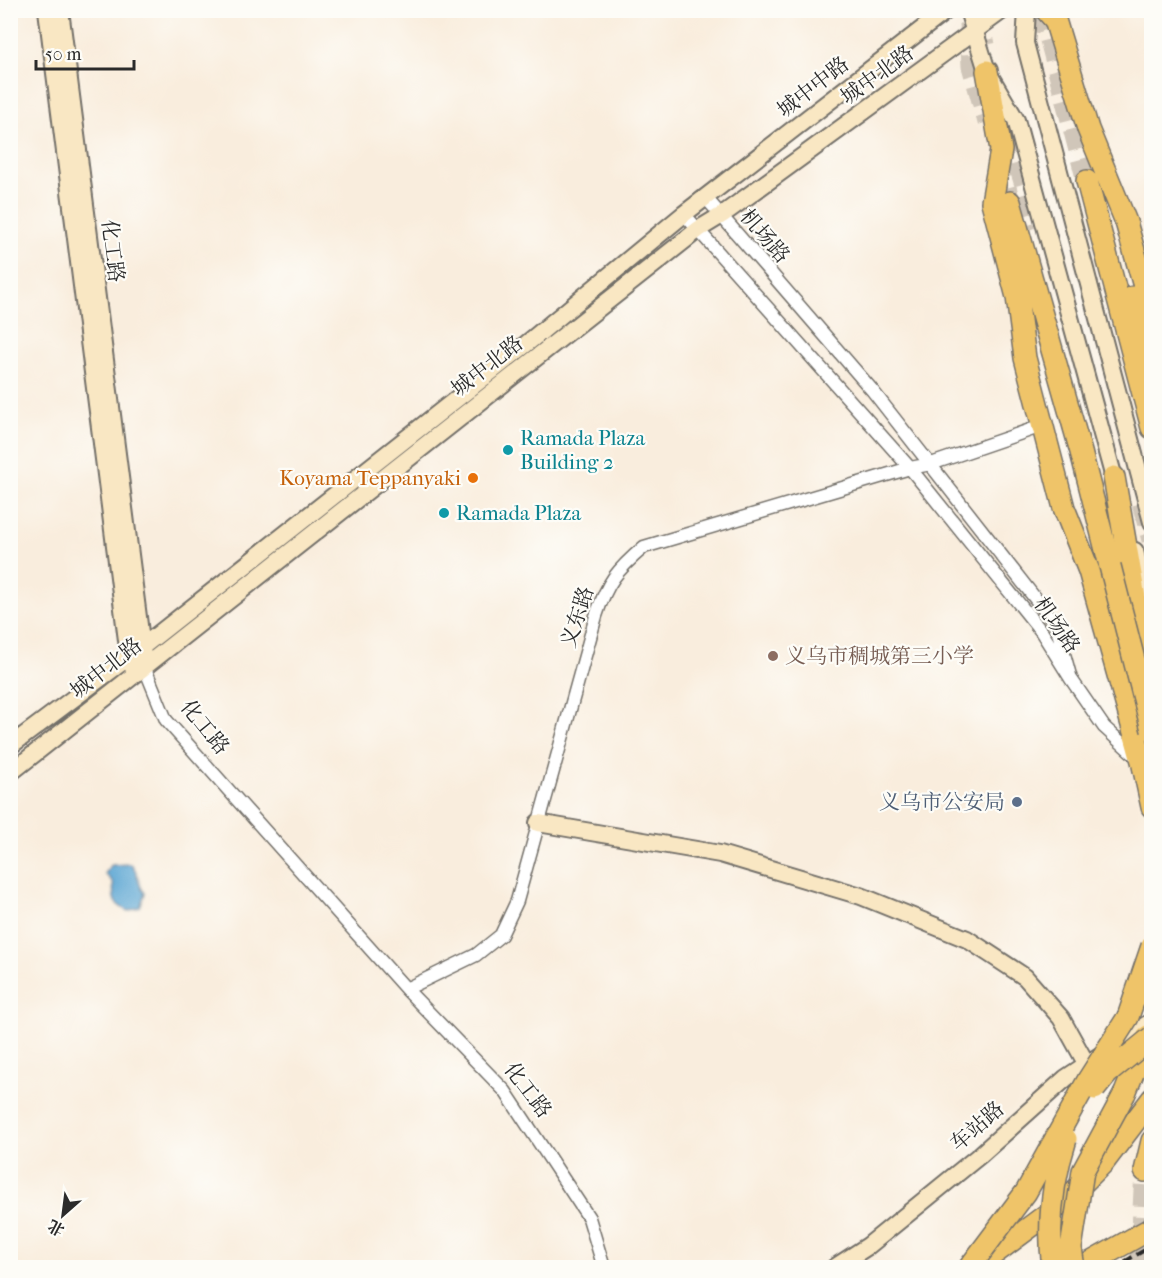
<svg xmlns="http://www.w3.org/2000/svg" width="1162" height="1278" viewBox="0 0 1162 1278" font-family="'IM FELL French Canon','Noto Serif SC',serif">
  <rect width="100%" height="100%" fill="#fdfcf7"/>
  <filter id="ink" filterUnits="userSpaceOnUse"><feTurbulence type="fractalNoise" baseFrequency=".0167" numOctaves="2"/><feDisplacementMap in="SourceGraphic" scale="12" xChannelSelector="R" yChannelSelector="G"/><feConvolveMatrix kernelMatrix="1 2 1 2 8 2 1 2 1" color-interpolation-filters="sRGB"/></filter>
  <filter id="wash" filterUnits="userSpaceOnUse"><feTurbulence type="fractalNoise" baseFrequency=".008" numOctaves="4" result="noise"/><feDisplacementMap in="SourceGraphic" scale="24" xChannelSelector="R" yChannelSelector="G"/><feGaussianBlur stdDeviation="1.35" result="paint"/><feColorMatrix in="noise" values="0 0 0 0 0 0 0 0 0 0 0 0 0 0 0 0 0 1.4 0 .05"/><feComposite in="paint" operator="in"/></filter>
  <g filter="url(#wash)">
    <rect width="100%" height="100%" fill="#f9eddd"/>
    <path fill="#5ca6d3" stroke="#44687f" stroke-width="1.5" d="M131,864C140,873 136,884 145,893L140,907L128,911C109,901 115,899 113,882L105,874L111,865Z"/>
  </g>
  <g filter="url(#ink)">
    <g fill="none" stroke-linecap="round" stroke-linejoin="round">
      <path stroke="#d0c6b9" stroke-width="21" stroke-dasharray="21 10" stroke-linecap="butt" d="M978,10L985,45
        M1039,10L1049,36L1087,181
        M970,23L972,66L988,122
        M1000,104L1038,227
        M998,158L1010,202
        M1142,503L1152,540
        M1140,1268L1145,1171"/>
      <defs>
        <path id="street" d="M684,214L910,468L1041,631L1071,679L1056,625L872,390L706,198
          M144,666L166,720L406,989L505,1091L589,1218L604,1268
          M1071,679L1104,727L1138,758
          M406,989L476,955L501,935L517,901L596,616C607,582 617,570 644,547L910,468L931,464L1042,426"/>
        <path id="secondary" d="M47,10L130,664
          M60,10L143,656
          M968,10L987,71L1016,120L1117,489
          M1027,10L1025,43L1152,522
          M1135,551L1152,621
          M10,746L142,647L525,345L684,214L947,10
          M10,773L699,229L722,215L1003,10
          M538,823L720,854L861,896L967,939L1025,977L1061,1018L1086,1063
          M834,1268L868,1246L980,1155L1066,1078L1152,1021"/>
        <path id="highway" d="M1046,10L1055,20L1088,129L1126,222L1152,315
          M987,71L1001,150L992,202L1017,297L1025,358L1064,508L1089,571L1142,761L1152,807
          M1087,181L1152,428
          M1010,202L1081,452L1110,566
          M1133,297L1152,369
          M1114,477L1148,673L1149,699
          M1125,1093L1148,1036
          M1145,1171L1152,1141
          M975,1268L1065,1201L1104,1162L1152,1099
          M1081,1268L1152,1228"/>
      </defs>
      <use href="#street" stroke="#736f69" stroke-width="15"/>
      <use href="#secondary" stroke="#736f69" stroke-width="20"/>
      <use href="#highway" stroke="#736f69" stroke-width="24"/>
      <use href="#street" stroke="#fff" stroke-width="12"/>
      <use href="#secondary" stroke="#f9e7c3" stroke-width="16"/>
      <use href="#highway" stroke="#efc469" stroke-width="21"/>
      <path stroke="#2b2b2b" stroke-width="4" stroke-dasharray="9 4.5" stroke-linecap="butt" d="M1113,1268L1152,1246"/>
      <defs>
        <path id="highway-bridge" d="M1110,566L1152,730
          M1095,1089L1108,1073L1152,1037
          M969,1268L1026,1192L1088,1080L1128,1017L1152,946
          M1053,1268C1047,1223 1052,1182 1066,1139
          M1074,1268L1071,1248L1083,1171L1125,1093"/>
      </defs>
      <use href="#highway-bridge" stroke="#736f69" stroke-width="24" stroke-linecap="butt"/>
      <use href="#highway-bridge" stroke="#efc469" stroke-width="21"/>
    </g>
  </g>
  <g fill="#0f9aa8" stroke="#fdfcf7" stroke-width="2">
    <circle cx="508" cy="450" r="6"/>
    <circle cx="444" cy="513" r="6"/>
  </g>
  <circle fill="#e8710a" stroke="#fdfcf7" stroke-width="2" cx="473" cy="478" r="6"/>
  <circle fill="#8d6e63" stroke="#fdfcf7" stroke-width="2" cx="773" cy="656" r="6"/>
  <circle fill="#5c6f8a" stroke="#fdfcf7" stroke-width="2" cx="1017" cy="802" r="6"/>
  <g text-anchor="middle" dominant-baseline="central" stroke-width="4.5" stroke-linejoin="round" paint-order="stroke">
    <g font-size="21" fill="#2b2b2b" stroke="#fdfcf7">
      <text transform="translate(877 75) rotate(-36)">城中北路</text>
      <text transform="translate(813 87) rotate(-38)">城中中路</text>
      <text transform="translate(765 236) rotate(49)">机场路</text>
      <text transform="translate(113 251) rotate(83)">化工路</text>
      <text transform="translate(487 366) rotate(-38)">城中北路</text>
      <text transform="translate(577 617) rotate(-72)">义东路</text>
      <text transform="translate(1057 625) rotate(55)">机场路</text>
      <text transform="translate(106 668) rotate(-38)">城中北路</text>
      <text transform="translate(205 727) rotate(51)">化工路</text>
      <text transform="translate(528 1090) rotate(53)">化工路</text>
      <text transform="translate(977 1126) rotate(-41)">车站路</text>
    </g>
    <g font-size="21" fill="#0d838f" stroke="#fdfcf7" text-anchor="start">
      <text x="520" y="438">Ramada Plaza<tspan x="520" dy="24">Building 2</tspan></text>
      <text x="456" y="513">Ramada Plaza</text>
    </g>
    <g font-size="21" fill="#c56008" stroke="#fdfcf7" text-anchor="end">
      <text x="461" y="478">Koyama Teppanyaki</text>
    </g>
    <g font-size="21" fill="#785e54" stroke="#fdfcf7" text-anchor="start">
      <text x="785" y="656">义乌市稠城第三小学</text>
    </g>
    <g font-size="21" fill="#4e5e75" stroke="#fdfcf7" text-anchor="end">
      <text x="1005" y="802">义乌市公安局</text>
    </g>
  </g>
  <rect width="1162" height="1278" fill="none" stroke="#fdfcf7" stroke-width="36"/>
  <g transform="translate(63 1215) rotate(208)" stroke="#fdfcf7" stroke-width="4.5" paint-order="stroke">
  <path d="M0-4.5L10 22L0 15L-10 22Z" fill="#2b2b2b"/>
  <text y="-9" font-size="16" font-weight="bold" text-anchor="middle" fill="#2b2b2b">北</text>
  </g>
  <path d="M36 60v9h98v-9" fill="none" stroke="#2b2b2b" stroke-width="3"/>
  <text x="45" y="60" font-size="18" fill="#2b2b2b" stroke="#fdfcf7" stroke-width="4.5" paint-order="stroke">50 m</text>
</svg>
